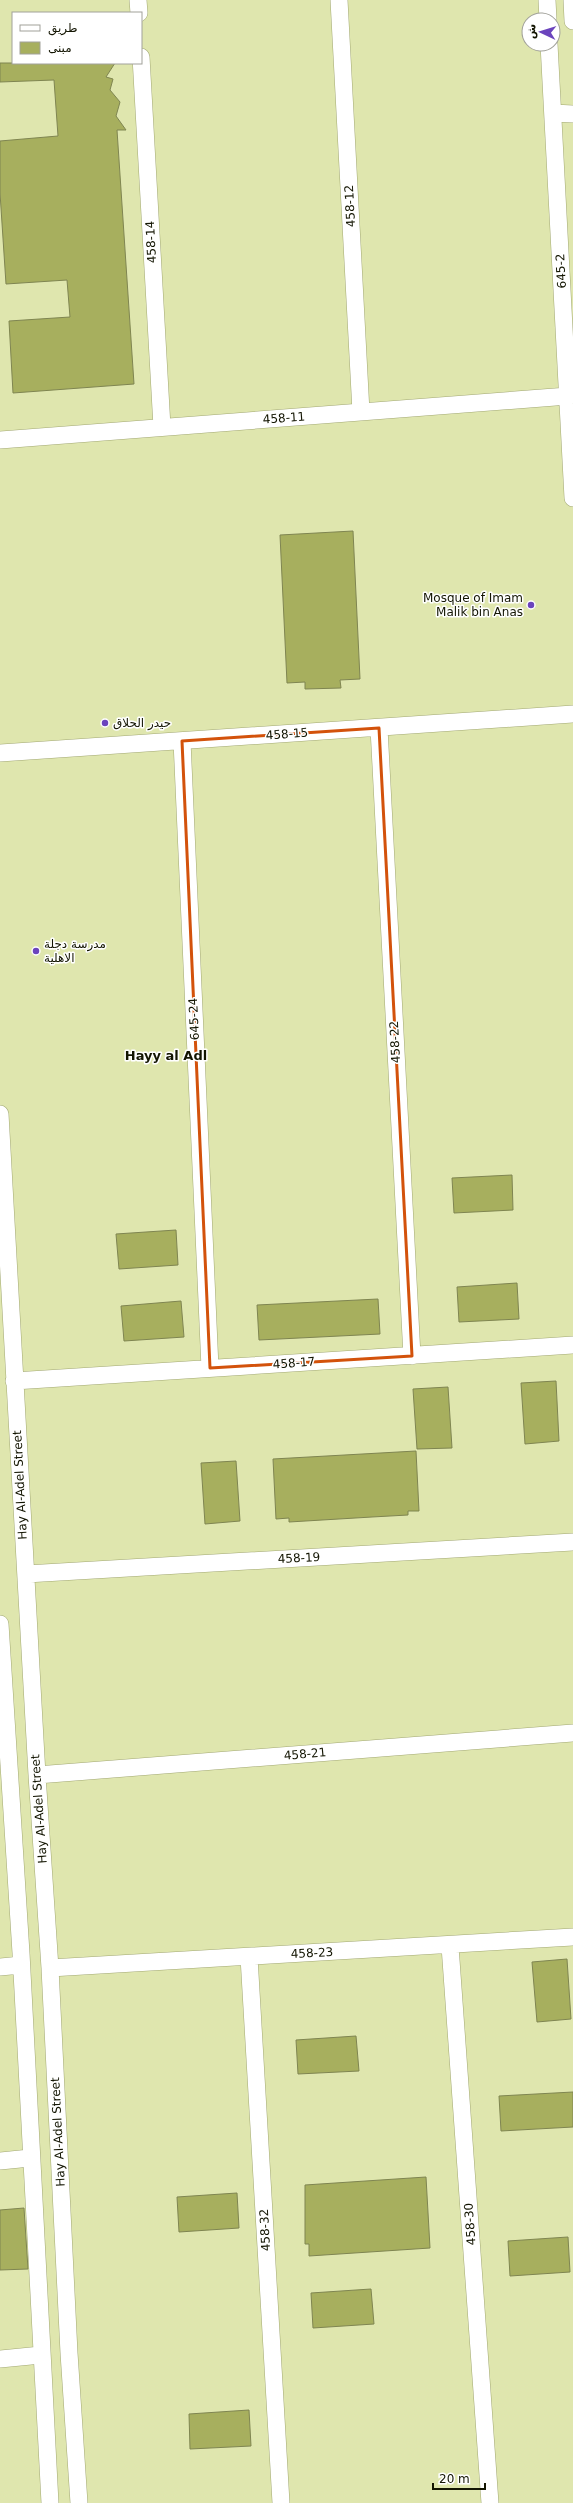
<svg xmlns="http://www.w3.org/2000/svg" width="573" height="2503" viewBox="0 0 573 2503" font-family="'DejaVu Sans','Noto Sans Arabic',sans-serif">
  <rect width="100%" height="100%" fill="#dfe6ae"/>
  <path fill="#a7af5e" stroke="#7f8551" d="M0,63H115L106,77L113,79L110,90L120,102L116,116L126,130H117L134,384L13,393L9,321L70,317L67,280L6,284L0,193V141L58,136L54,80L0,82Z
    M353,531L360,679L340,680L341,688L305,689V682L287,683L280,535Z
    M512,1175L513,1210L454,1213L452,1178Z
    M176,1230L178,1265L119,1269L116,1234Z
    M517,1283L519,1319L459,1322L457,1287Z
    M378,1299L380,1334L259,1340L257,1305Z
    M181,1301L184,1337L124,1341L121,1306Z
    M556,1381L559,1441L525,1444L521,1383Z
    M448,1387L452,1448L417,1449L413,1389Z
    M416,1451L419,1511H408V1515L372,1517L289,1522V1518L276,1519L273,1459Z
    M236,1461L240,1521L205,1524L201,1463Z
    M567,1959L571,2019L537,2022L532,1962Z
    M356,2036L359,2071L298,2074L296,2040Z
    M573,2092V2127L501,2131L499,2096Z
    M426,2177L430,2248L309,2256V2244H305V2185Z
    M237,2193L239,2228L179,2232L177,2197Z
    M24,2208L28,2269L0,2270V2210Z
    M568,2237L570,2272L510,2276L508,2241Z
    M371,2289L374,2324L313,2328L311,2293Z
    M249,2410L251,2446L190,2449L189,2414Z"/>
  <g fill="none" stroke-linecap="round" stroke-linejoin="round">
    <defs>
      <path id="minor" d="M138,0L139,13
        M339,0L361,412
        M547,0L548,20
        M572,0L573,21
        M549,44L573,498
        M141,57L162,427
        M553,113L573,114
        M0,440L568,396
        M379,728L412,1356
        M182,741L210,1368
        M0,753L573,714
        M0,1114L37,1775L50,1968L69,2353L79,2503
        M14,1381L573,1345
        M26,1574L573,1542
        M0,1624L21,1953L50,2503
        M37,1775L573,1733
        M450,1946L490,2503
        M249,1957L281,2503
        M0,1967L21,1965
        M50,1968L573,1937
        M0,2161L30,2158
        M0,2359L41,2355"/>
    </defs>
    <use href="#minor" stroke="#a2a873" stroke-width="18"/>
    <use href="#minor" stroke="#fff" stroke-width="17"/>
  </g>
  <path fill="none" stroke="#d3520b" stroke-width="3" stroke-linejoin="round" d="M379,728L412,1356L210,1368L182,741Z"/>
  <g fill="#6b44bd" stroke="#fff" stroke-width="1.5">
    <circle cx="531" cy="605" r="4"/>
    <circle cx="105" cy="723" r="4"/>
    <circle cx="36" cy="951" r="4"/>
  </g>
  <g text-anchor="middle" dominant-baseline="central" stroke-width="3" stroke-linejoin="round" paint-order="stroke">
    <g font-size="12" fill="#131502" stroke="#fff">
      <text transform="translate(350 206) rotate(-93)">458-12</text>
      <text transform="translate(151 242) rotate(-93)">458-14</text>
      <text transform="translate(561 271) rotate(-93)">645-2</text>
      <text transform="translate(284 418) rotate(-4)">458-11</text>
      <text transform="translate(287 734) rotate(-4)">458-15</text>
      <text transform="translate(194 1019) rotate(-93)">645-24</text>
      <text transform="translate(395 1042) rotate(-93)">458-22</text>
      <text transform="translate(294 1363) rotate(-4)">458-17</text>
      <text transform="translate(20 1485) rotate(-93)">Hay Al-Adel Street</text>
      <text transform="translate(299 1558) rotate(-3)">458-19</text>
      <text transform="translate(305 1754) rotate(-5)">458-21</text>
      <text transform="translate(39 1809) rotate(-94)">Hay Al-Adel Street</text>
      <text transform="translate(312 1953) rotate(-3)">458-23</text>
      <text transform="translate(58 2132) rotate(-93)">Hay Al-Adel Street</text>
      <text transform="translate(470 2224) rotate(-94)">458-30</text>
      <text transform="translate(265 2230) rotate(-93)">458-32</text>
    </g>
    <g font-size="12" fill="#131502" stroke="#fff" text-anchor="start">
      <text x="523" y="598" text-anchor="end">Mosque of Imam<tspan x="523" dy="14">Malik bin Anas</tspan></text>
      <text x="113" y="723">حيدر الحلاق</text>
      <text x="44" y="944">مدرسة دجلة<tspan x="44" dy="14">الاهلية</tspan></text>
    </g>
    <g font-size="13" font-weight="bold" fill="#131502" stroke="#fff">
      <text x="166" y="1055">Hayy al Adl</text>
    </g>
  </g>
  <rect x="12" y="12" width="130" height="52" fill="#ffffff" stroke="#a1a19a"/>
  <rect x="20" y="25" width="20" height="6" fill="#ffffff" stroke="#a1a19a"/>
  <text x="48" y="32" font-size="12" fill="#131502">طريق</text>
  <rect x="20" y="42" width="20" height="12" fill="#a7af5e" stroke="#a1a19a"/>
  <text x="48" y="52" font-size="12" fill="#131502">مبنى</text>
  <g transform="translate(541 32) rotate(274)"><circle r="19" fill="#ffffff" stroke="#a1a19a"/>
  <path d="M0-3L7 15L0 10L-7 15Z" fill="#6b44bd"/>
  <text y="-6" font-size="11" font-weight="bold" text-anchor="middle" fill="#131502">ش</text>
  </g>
  <path d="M433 2483v6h52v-6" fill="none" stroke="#131502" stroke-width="2"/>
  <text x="439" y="2483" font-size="12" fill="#131502" stroke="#ffffff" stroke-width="3" paint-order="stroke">20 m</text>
</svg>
